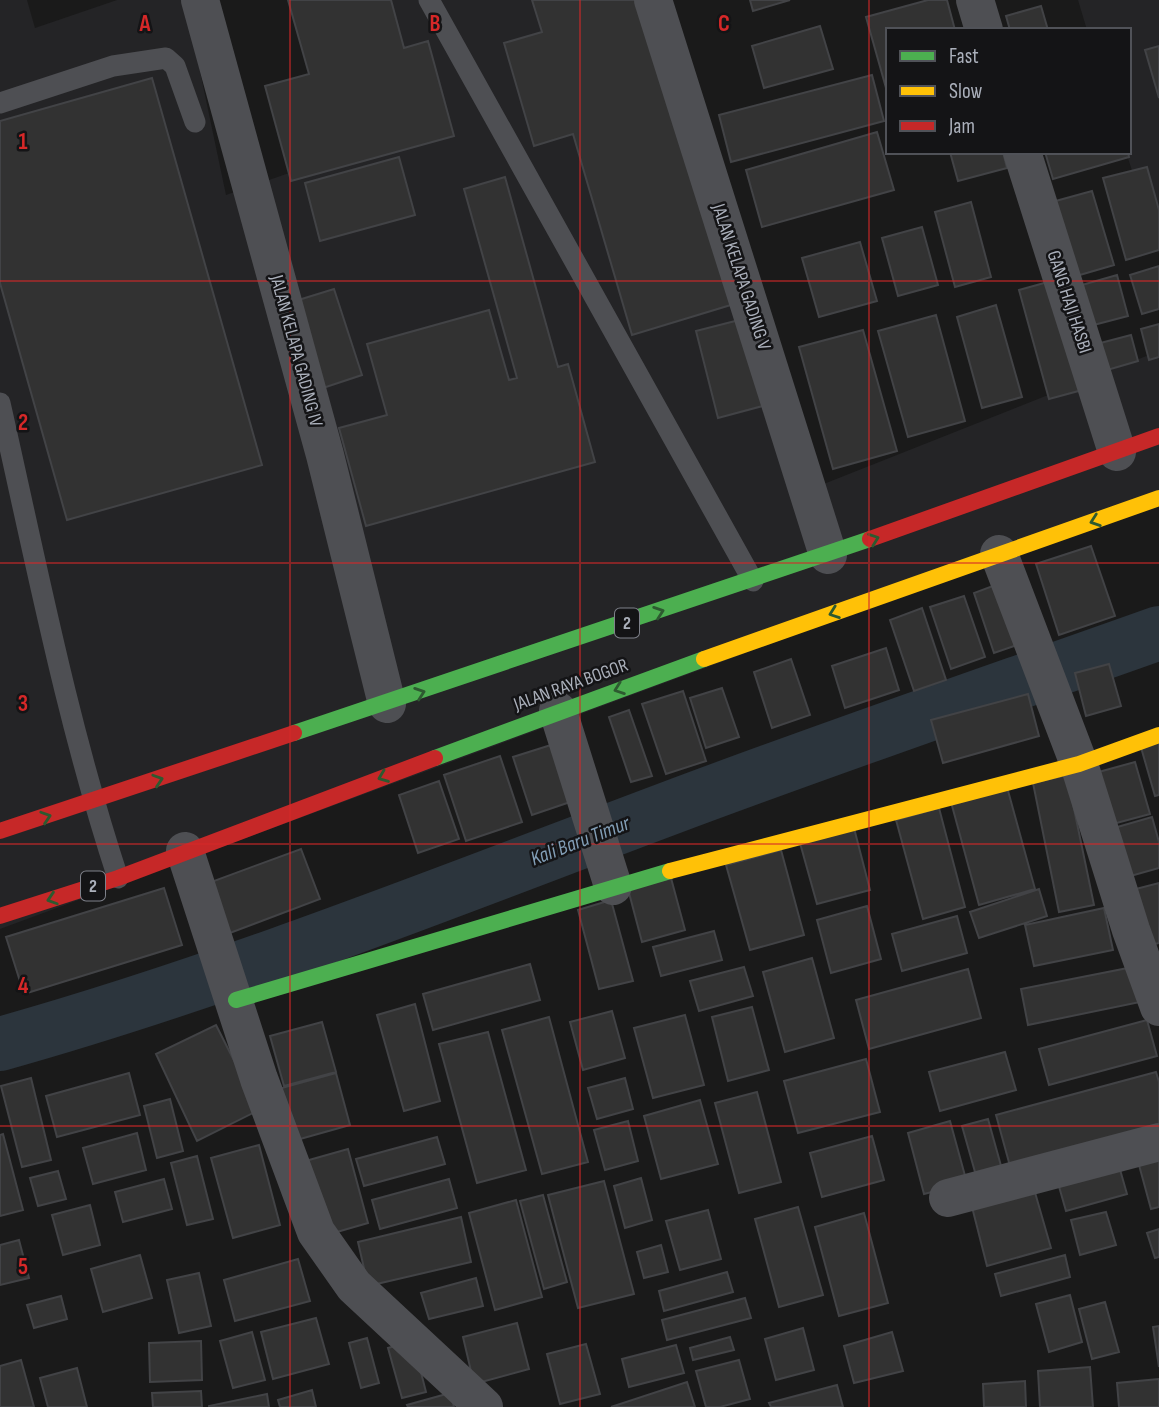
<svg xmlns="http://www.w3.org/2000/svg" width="1159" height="1407" viewBox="0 0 1159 1407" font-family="'Sofia Sans Condensed',sans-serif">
  <rect width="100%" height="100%" fill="#1a1a1a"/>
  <path fill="#242426" d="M0,0H27L35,28L117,0H185L226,195L409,131L370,0H670L806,491L1159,351V500L0,929Z
    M1078,0H1159V254L1126,152H1129V30H1087Z"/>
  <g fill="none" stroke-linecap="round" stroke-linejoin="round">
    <path stroke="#2c353d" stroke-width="54" d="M0,1044C228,980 449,891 670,808C832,747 996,691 1159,633"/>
  </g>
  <path fill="#323232" stroke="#424346" stroke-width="2" d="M288,0H391L404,48L428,41L454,136L291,181L265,86L309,74Z
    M532,0H643L734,304L632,335L573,134L534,146L504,43L542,32Z
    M750,0H790L753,11Z
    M928,0H947L955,30H888V95L866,17Z
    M1041,6L1048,30H1010L1006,16Z
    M820,26L833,69L764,88L752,46Z
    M1159,46V98L1145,50Z
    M872,75L884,121L731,162L719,115Z
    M152,78L262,465L67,520L0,283V121Z
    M877,132L894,190L762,227L746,170Z
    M950,152H1003L1007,168L958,181Z
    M1045,152H1128L1129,157L1053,179Z
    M399,157L415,215L320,241L305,183Z
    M1147,167L1159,210V250L1126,260L1103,178Z
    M505,177L558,367L568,364L595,462L366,526L339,428L387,415L367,344L489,310L509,380L517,378L464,189Z
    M1092,191L1114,265L1073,277L1052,202Z
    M971,202L991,277L955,287L935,212Z
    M922,227L938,285L898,296L882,238Z
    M860,242L877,301L819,317L802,258Z
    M1159,266V309L1142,314L1130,275Z
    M1117,275L1128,316L1086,327L1075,287Z
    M1055,280L1086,389L1049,399L1019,290Z
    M334,289L362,375L320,389L292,302Z
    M996,305L1022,397L982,408L957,317Z
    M936,315L965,421L908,437L878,331Z
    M747,318L770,404L718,418L696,331Z
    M1159,324V357L1149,360L1141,329Z
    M863,330L897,451L833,469L799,347Z
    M1131,335L1138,361L1097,373L1089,346Z
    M1091,546L1115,616L1059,635L1036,564Z
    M998,584L1017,645L994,653L974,593Z
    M964,596L985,657L951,669L930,607Z
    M922,608L946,680L914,691L890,620Z
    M886,648L899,690L845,708L832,666Z
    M791,659L810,715L772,728L754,672Z
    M1109,664L1121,706L1086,716L1075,673Z
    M722,688L739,737L706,748L690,698Z
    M683,691L706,761L666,774L642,704Z
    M1028,694L1039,736L943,763L931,720Z
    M629,710L652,776L631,782L609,717Z
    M1159,738V795L1155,796L1140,744Z
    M554,744L573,801L532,815L513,757Z
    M500,756L522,822L466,841L444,775Z
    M1135,762L1150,814L1109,825L1095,773Z
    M1067,775L1094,905L1059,912L1033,783Z
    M439,781L459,839L418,853L399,795Z
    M1007,787L1035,889L979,905L951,802Z
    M939,808L965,907L923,919L896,820Z
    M1152,817L1159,842V868L1127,877L1114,828Z
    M854,828L870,890L817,904L800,843Z
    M301,849L320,899L222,936L203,885Z
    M781,850L804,935L750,950L726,865Z
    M671,878L685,930L642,942L628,889Z
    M1159,883V943L1147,946L1132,890Z
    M164,888L182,945L24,994L6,937Z
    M1039,889L1047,916L979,938L970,912Z
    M611,900L633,981L599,989L578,910Z
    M867,906L881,959L831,973L817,920Z
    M1104,908L1113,950L1034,966L1025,925Z
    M957,916L967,953L902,971L892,934Z
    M714,931L722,960L661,976L653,947Z
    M812,958L834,1038L785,1052L763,972Z
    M530,964L540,1000L433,1030L423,994Z
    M744,967L753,996L699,1011L690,981Z
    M1133,967L1140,1002L1028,1025L1021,989Z
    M968,969L981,1018L869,1049L856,1000Z
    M415,1004L440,1101L404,1111L377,1015Z
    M752,1007L769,1070L728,1081L712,1017Z
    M612,1011L625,1058L583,1070L570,1022Z
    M685,1015L704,1085L653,1098L634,1028Z
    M549,1017L588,1162L542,1174L502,1030Z
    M1147,1020L1157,1056L1049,1085L1039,1049Z
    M322,1022L336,1072L284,1086L270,1036Z
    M216,1025L259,1110L197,1141L156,1054Z
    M488,1032L526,1170L477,1183L439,1044Z
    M1005,1052L1016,1090L940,1111L929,1072Z
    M866,1059L880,1112L798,1133L784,1081Z
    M1156,1072L1159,1082V1137L1013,1177L996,1115Z
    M129,1073L140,1115L57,1137L46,1096Z
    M336,1073L350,1125L293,1141L278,1089Z
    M31,1078L51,1160L22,1167L1,1086Z
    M625,1078L633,1109L597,1119L588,1088Z
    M757,1092L781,1182L739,1193L715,1103Z
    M170,1099L183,1151L157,1158L144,1106Z
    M700,1100L718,1164L661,1179L644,1116Z
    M988,1119L1003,1173L977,1179L962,1126Z
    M628,1121L638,1161L605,1170L594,1130Z
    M950,1121L967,1183L924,1194L908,1133Z
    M137,1133L146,1170L93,1184L83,1148Z
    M3,1134L23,1210L0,1216V1135Z
    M872,1136L884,1180L822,1197L810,1153Z
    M437,1137L445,1164L364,1186L356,1159Z
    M259,1145L280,1225L233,1238L211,1158Z
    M1159,1148V1207L1151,1209L1136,1154Z
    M348,1149L368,1223L323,1236L302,1162Z
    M197,1156L213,1219L187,1225L171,1163Z
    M1119,1166L1127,1194L1066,1211L1058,1183Z
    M58,1171L66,1199L38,1206L30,1178Z
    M641,1178L652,1220L625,1228L614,1186Z
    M164,1179L172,1209L123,1222L115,1192Z
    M449,1179L457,1208L380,1229L372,1200Z
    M604,1181L634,1294L578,1308L548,1195Z
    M1034,1189L1051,1248L987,1266L972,1207Z
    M543,1195L567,1282L544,1289L520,1201Z
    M516,1200L542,1297L495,1310L469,1213Z
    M90,1205L100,1245L63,1255L52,1215Z
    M798,1207L823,1295L779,1307L755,1219Z
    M708,1210L721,1259L680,1270L666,1221Z
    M1106,1212L1116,1245L1080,1255L1071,1220Z
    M864,1213L888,1303L839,1316L815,1227Z
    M461,1217L471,1262L368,1286L358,1242Z
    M1159,1229V1257L1155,1258L1147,1233Z
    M19,1240L29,1278L0,1285V1245Z
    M661,1245L668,1272L644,1278L637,1252Z
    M140,1255L152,1298L103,1312L91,1269Z
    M1065,1255L1070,1277L1001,1296L995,1274Z
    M298,1259L310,1301L235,1321L224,1280Z
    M727,1272L733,1292L664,1311L659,1291Z
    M199,1273L211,1326L179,1333L167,1280Z
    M476,1278L483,1306L429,1319L421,1293Z
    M1070,1295L1082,1342L1049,1352L1036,1304Z
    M61,1296L67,1319L34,1328L27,1305Z
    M745,1298L751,1318L667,1340L662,1320Z
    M1105,1302L1119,1352L1092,1359L1079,1309Z
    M316,1318L329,1364L273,1379L261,1332Z
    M517,1323L529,1369L474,1384L463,1337Z
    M1159,1326V1367L1153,1327Z
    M803,1328L814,1370L776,1380L765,1339Z
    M252,1332L265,1380L233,1388L220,1341Z
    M892,1332L903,1371L854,1383L844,1346Z
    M730,1337L734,1350L693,1360L690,1348Z
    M367,1338L379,1383L361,1388L349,1343Z
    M201,1341L202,1380L150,1382L149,1343Z
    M413,1341L426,1392L402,1398L388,1348Z
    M586,1344L600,1394L560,1404L547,1354Z
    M676,1345L684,1373L629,1387L622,1359Z
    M21,1360L34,1407H0V1366Z
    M739,1360L750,1399L720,1407H706L696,1371Z
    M1090,1367L1093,1407H1040L1038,1371Z
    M77,1368L87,1407H48L40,1378Z
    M1159,1379V1407H1119L1117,1383Z
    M1025,1381L1026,1407H984L983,1384Z
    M687,1382L695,1407H611Z
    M837,1385L843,1407H771L769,1403Z
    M312,1390L316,1407H280L278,1400Z
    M201,1391L202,1407H153L152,1393Z
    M450,1393L454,1407H408L407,1405Z
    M267,1394L269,1407H209V1406Z"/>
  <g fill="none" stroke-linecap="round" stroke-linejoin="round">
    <path stroke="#4e4f53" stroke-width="21" d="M429,0L753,581
      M0,103L113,66L166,58L175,66L195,122
      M0,403C36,562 67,723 118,878"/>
    <path stroke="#4e4f53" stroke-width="38" d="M200,0L325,455L387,704
      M653,0L828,555
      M975,0L984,30
      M1022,152L1117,452
      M999,554L1079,764L1131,930L1159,1007
      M558,711L613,886
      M185,851L259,1079L316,1232L354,1286L484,1407
      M948,1198L1159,1142"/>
    <path stroke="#4caf50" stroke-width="16" d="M294,733L870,539
      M435,758L704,659
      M236,1000L670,871"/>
    <path stroke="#ffc107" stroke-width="16" d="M704,659L1159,498
      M670,871L1079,764L1159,735"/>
    <path stroke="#c62828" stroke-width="16" d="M870,539L1159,436
      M0,831L294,733
      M0,916L118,878L435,758"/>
  </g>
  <defs><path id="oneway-chevron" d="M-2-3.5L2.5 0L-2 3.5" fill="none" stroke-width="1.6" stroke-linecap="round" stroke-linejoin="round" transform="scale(1.75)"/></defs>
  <g stroke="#2d5a30">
    <use href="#oneway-chevron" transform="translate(1095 521) rotate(161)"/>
    <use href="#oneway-chevron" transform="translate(874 539) rotate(-20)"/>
    <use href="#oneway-chevron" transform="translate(659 612) rotate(-19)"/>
    <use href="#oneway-chevron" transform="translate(834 613) rotate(160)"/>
    <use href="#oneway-chevron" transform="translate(619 689) rotate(160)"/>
    <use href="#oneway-chevron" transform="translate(420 693) rotate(-19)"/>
    <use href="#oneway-chevron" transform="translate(383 777) rotate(159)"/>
    <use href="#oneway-chevron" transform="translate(158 780) rotate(-18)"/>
    <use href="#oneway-chevron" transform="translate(46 817) rotate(-18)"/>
    <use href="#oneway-chevron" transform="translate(52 899) rotate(162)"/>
  </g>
  <path fill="none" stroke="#d62828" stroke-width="2" stroke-opacity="0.55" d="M290,0V1407M580,0V1407M869,0V1407M0,281H1159M0,563H1159M0,844H1159M0,1126H1159"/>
  <g text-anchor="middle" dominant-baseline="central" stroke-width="5" stroke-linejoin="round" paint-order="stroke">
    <g fill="#141416" stroke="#7e818a" stroke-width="2">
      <rect x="615" y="608.5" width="24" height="29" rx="5"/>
      <rect x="81" y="871.5" width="24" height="29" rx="5"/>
    </g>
    <g font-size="18" font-weight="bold" fill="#abb0bb">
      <text x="627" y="623">2</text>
      <text x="93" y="886">2</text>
    </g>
    <g font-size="19" fill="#abb0bb" stroke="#141416">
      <text transform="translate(741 277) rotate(72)">JALAN KELAPA GADING V</text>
      <text transform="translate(1069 302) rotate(72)">GANG HAJI HASBI</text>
      <text transform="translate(296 351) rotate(75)">JALAN KELAPA GADING IV</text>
      <text transform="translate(571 685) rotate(-20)">JALAN RAYA BOGOR</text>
    </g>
    <g font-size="21" font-style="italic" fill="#829eb6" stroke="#141416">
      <text transform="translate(580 841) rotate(-21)">Kali Baru Timur</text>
    </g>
  </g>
  <g font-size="23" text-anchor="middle" font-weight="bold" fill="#d62828" stroke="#141416" stroke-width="5" stroke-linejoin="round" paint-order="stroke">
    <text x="145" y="31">A</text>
    <text x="435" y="31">B</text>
    <text x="724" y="31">C</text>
    <text x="23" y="149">1</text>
    <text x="23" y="430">2</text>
    <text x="23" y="711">3</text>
    <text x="23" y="993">4</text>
    <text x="23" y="1274">5</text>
  </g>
  <rect x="886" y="28" width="245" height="126" fill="#141416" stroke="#505258" stroke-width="2"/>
  <rect x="900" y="51" width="35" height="10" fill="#4caf50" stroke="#505258" stroke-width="2"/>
  <text x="949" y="63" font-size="21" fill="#abb0bb">Fast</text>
  <rect x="900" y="86" width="35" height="10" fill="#ffc107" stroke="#505258" stroke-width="2"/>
  <text x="949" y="98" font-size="21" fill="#abb0bb">Slow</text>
  <rect x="900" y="121" width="35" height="10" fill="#c62828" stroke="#505258" stroke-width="2"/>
  <text x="949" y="133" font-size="21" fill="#abb0bb">Jam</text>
</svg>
